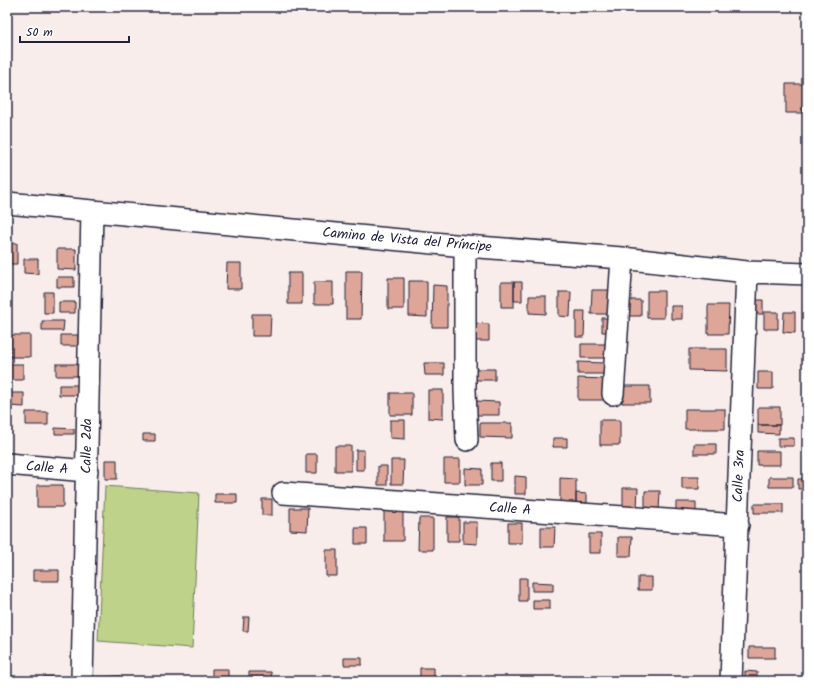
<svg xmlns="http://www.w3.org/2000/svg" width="814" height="688" viewBox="0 0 814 688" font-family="Kalam,sans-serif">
  <rect width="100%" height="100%" fill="#f8edea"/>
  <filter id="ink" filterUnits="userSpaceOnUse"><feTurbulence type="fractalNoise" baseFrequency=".025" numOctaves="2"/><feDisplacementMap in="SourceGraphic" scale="8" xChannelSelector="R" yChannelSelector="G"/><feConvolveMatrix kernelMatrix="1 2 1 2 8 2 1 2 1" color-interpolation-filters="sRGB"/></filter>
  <g filter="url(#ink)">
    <path fill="#bed389" stroke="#707a62" d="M105,486L199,493L192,648L98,641Z"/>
    <path fill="#dea698" stroke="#22223b" d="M786,84H804L803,113H786Z
      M7,243H17V264H7Z
      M57,249H76V270L57,269Z
      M24,259H38V274L24,273Z
      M227,263H241V289H226Z
      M346,271H362L361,319H346Z
      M288,273H302V304H288Z
      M57,277H74V287H57Z
      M388,278H404V309H388Z
      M409,281H427V317L409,316Z
      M314,282H333V304H314Z
      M501,282H514V307H501Z
      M514,282H522V301H514Z
      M433,285L447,286V327H432Z
      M592,290H611V314H591Z
      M647,291H664V318H647Z
      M44,292H53V313H44Z
      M559,292H571L570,317L559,316Z
      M529,296H546V314L529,313Z
      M628,300H641V316H628Z
      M753,300H763V314H753Z
      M59,302H75V313H59Z
      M708,305H729L728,334H708Z
      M671,306H682V319H671Z
      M576,311H585L584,337H576Z
      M764,312H778V329H764Z
      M784,312H795V333L783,332Z
      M252,314H271L270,336H252Z
      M602,318H611V332H602Z
      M42,321H64L63,331H42Z
      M473,323L489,324V341H473Z
      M10,335H30V357H10Z
      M61,335H78V346H61Z
      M581,344H608V358H581Z
      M689,349H727V371L689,370Z
      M578,362L604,363V374H578Z
      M424,363H444V375H425Z
      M7,364H23V380H7Z
      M56,364H78V376H56Z
      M473,369H495V380H473Z
      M758,372H773V389H758Z
      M578,378L605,379V400H578Z
      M59,385H78V395H59Z
      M622,386H650V403H622Z
      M428,390H443V419L428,418Z
      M10,393H24V407L10,406Z
      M390,393H412V415H390Z
      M475,401L499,402V415H475Z
      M758,407H780V425H758Z
      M685,409H725V429H685Z
      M26,412H48V425H26Z
      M390,420H405V439L390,438Z
      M600,420H620V445H600Z
      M480,423H512V438L480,437Z
      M758,425H779V434L758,433Z
      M55,428L74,429V434H55Z
      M143,434H155V441H143Z
      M553,438H567V447H553Z
      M778,438H794V446H778Z
      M694,444H716V454H694Z
      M335,446H351V471H335Z
      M356,450H364V470H356Z
      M757,451H780V465H757Z
      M306,454H317V473H306Z
      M444,459H460V482H444Z
      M105,460H117V479H105Z
      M391,460H404L403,484H391Z
      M491,463H501V481H491Z
      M378,466H387V485H378Z
      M465,468L482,469V485H465Z
      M515,476L526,477V494H515Z
      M682,477H699V489H682Z
      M769,477H793V487H769Z
      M560,478L576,479V503H560Z
      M798,479H807V489H798Z
      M37,485H63V507H37Z
      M623,488H638L637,508H623Z
      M645,491H660L659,511H645Z
      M576,493L587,494V503H576Z
      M215,494H237V503H215Z
      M262,499H272V515H262Z
      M676,502H696V511H676Z
      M754,504H783V513H754Z
      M290,508H308L307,531L290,530Z
      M384,511H403V541H384Z
      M447,517H459V541H447Z
      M419,518H433V550H418Z
      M463,522H477V544L463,543Z
      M508,523H522V543H508Z
      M541,527H555L554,547H541Z
      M355,528H367V544H355Z
      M589,534H601V553H589Z
      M618,537H632L631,556H618Z
      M326,550H337V576H326Z
      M33,570H59V581H33Z
      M638,577H652V590H638Z
      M519,578H527V601H519Z
      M532,582L553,583V591H532Z
      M533,600H550V609H533Z
      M244,617H249L248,631H243Z
      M749,647H775V658H749Z
      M344,658H362V665H344Z
      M420,668H434V681H420Z
      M212,669H228V681H212Z
      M745,671L757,672V679L745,678Z
      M249,672H271L272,681H249Z
      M120,676V681H93V677Z
      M44,677H52V681H44Z"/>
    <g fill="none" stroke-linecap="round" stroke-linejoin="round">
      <defs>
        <path id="minor" d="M7,203L465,246L622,258L747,272L807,274
          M465,246V390L467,440
          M613,394L622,258
          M7,464L87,471
          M283,493L738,525
          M82,681L92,211
          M731,681L747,272"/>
      </defs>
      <use href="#minor" stroke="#22223b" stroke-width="24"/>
      <use href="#minor" stroke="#fff" stroke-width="21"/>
    </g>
  </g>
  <g text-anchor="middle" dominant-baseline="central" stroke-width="3.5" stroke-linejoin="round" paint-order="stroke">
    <g font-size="14" fill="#22223b" stroke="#fff">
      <text transform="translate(407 240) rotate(5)">Camino de Vista del Príncipe</text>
      <text transform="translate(87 446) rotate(-89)">Calle 2da</text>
      <text transform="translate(47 468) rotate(5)">Calle A</text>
      <text transform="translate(739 476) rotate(-88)">Calle 3ra</text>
      <text transform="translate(510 509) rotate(4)">Calle A</text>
    </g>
  </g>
  <rect width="814" height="688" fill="none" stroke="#fff" stroke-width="24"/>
  <rect x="12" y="12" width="790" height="664" fill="none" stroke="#22223b" stroke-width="1.5" filter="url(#ink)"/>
  <path d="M20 36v6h109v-6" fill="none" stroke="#22223b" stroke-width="2"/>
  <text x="26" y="36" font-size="12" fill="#22223b" stroke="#ffffff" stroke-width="3" paint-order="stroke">50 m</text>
</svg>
